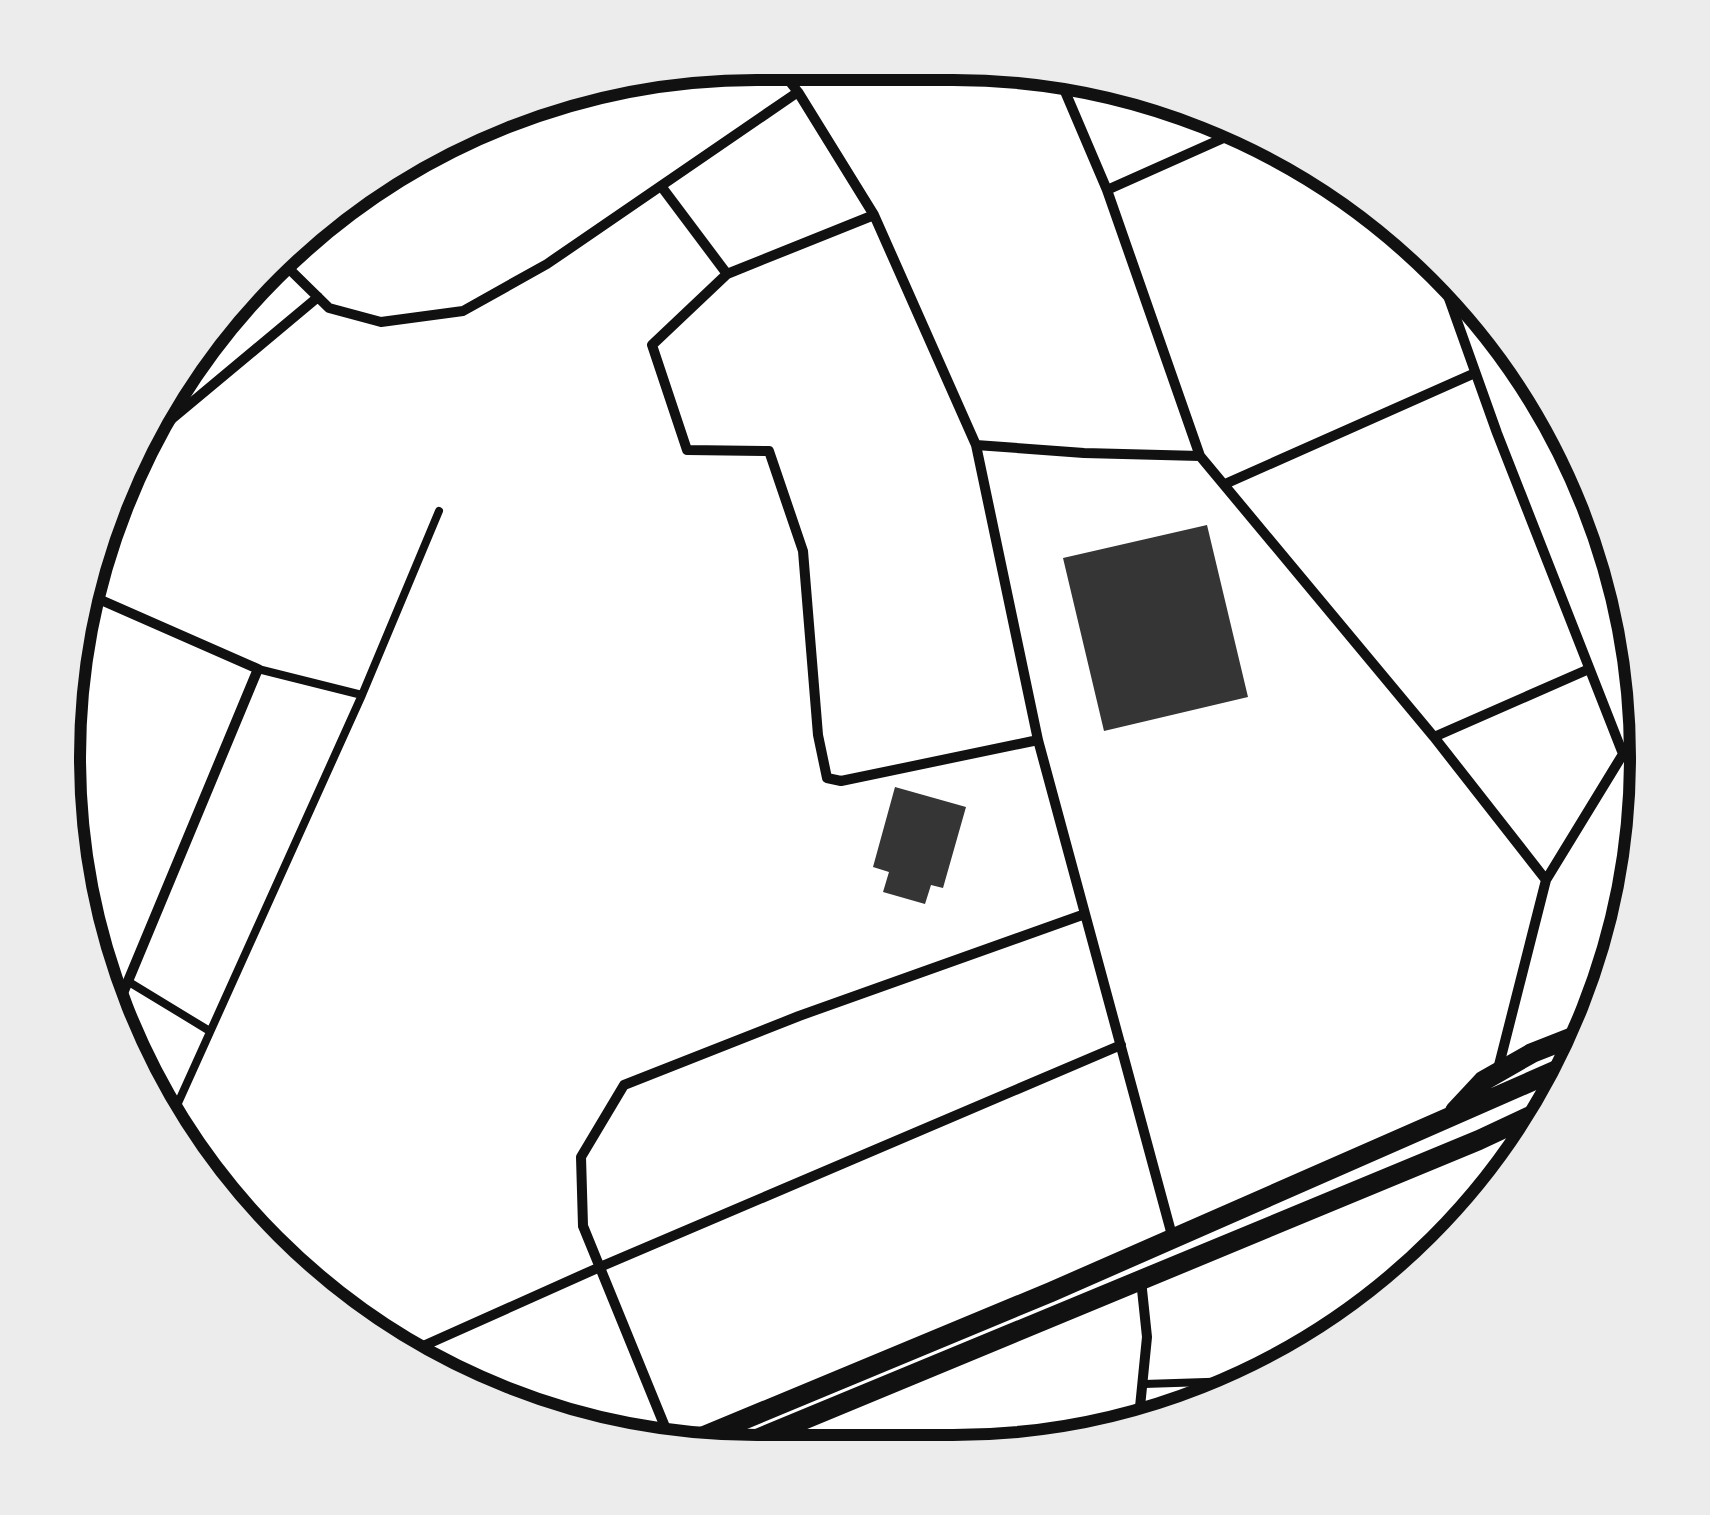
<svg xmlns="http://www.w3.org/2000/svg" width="1710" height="1515" viewBox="0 0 1710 1515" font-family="'Times New Roman',serif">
  <rect width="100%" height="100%" fill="#fff"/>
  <path fill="#353535" d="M1207,525L1248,697L1104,731L1063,558Z
    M895,787L966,807L943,888L931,885L925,904L883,892L889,872L873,867Z"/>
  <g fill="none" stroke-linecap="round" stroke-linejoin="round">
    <path stroke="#111" stroke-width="8" d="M258,669L362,695
      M129,982L208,1030
      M169,1123L362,695L439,511
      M1144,1384L1237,1381L1327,1339"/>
    <path stroke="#111" stroke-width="10" d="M775,63L798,92L874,215L976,445L1038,740L1173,1239
      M1058,75L1107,190L1200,456L1434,737L1546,880
      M661,186L727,274L652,345L687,450L769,451L803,551L818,735L827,778L841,781L1038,740
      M1107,190L1237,132
      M278,258L329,308L381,322L463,311L547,264L798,92
      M1436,262L1497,433L1623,754
      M727,274L874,215
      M143,443L318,297
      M976,445L1084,453L1200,456
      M1225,484L1475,373
      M85,593L258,669L116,1010
      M1434,737L1589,669
      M1498,1069L1546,880L1623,754L1645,733
      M412,1351L600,1267L1121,1045
      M1138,1427L1147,1337L1141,1280
      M672,1444L583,1226L581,1157L624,1085L799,1016L1085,914"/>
    <path stroke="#111" stroke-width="20" d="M1455,1111L1483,1081L1532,1053L1588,1031
      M680,1446L1051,1292L1573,1063
      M728,1451L1479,1140L1554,1105"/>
  </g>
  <path d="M0 0H1710V1515H0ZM757 80H953A677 677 0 0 1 1630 757V758A677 677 0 0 1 953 1435H757A677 677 0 0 1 80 758V757A677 677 0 0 1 757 80Z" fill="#ececec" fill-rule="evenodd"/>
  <path fill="none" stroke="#111" stroke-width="12" d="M757 80H953A677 677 0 0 1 1630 757V758A677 677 0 0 1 953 1435H757A677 677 0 0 1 80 758V757A677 677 0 0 1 757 80Z"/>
</svg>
